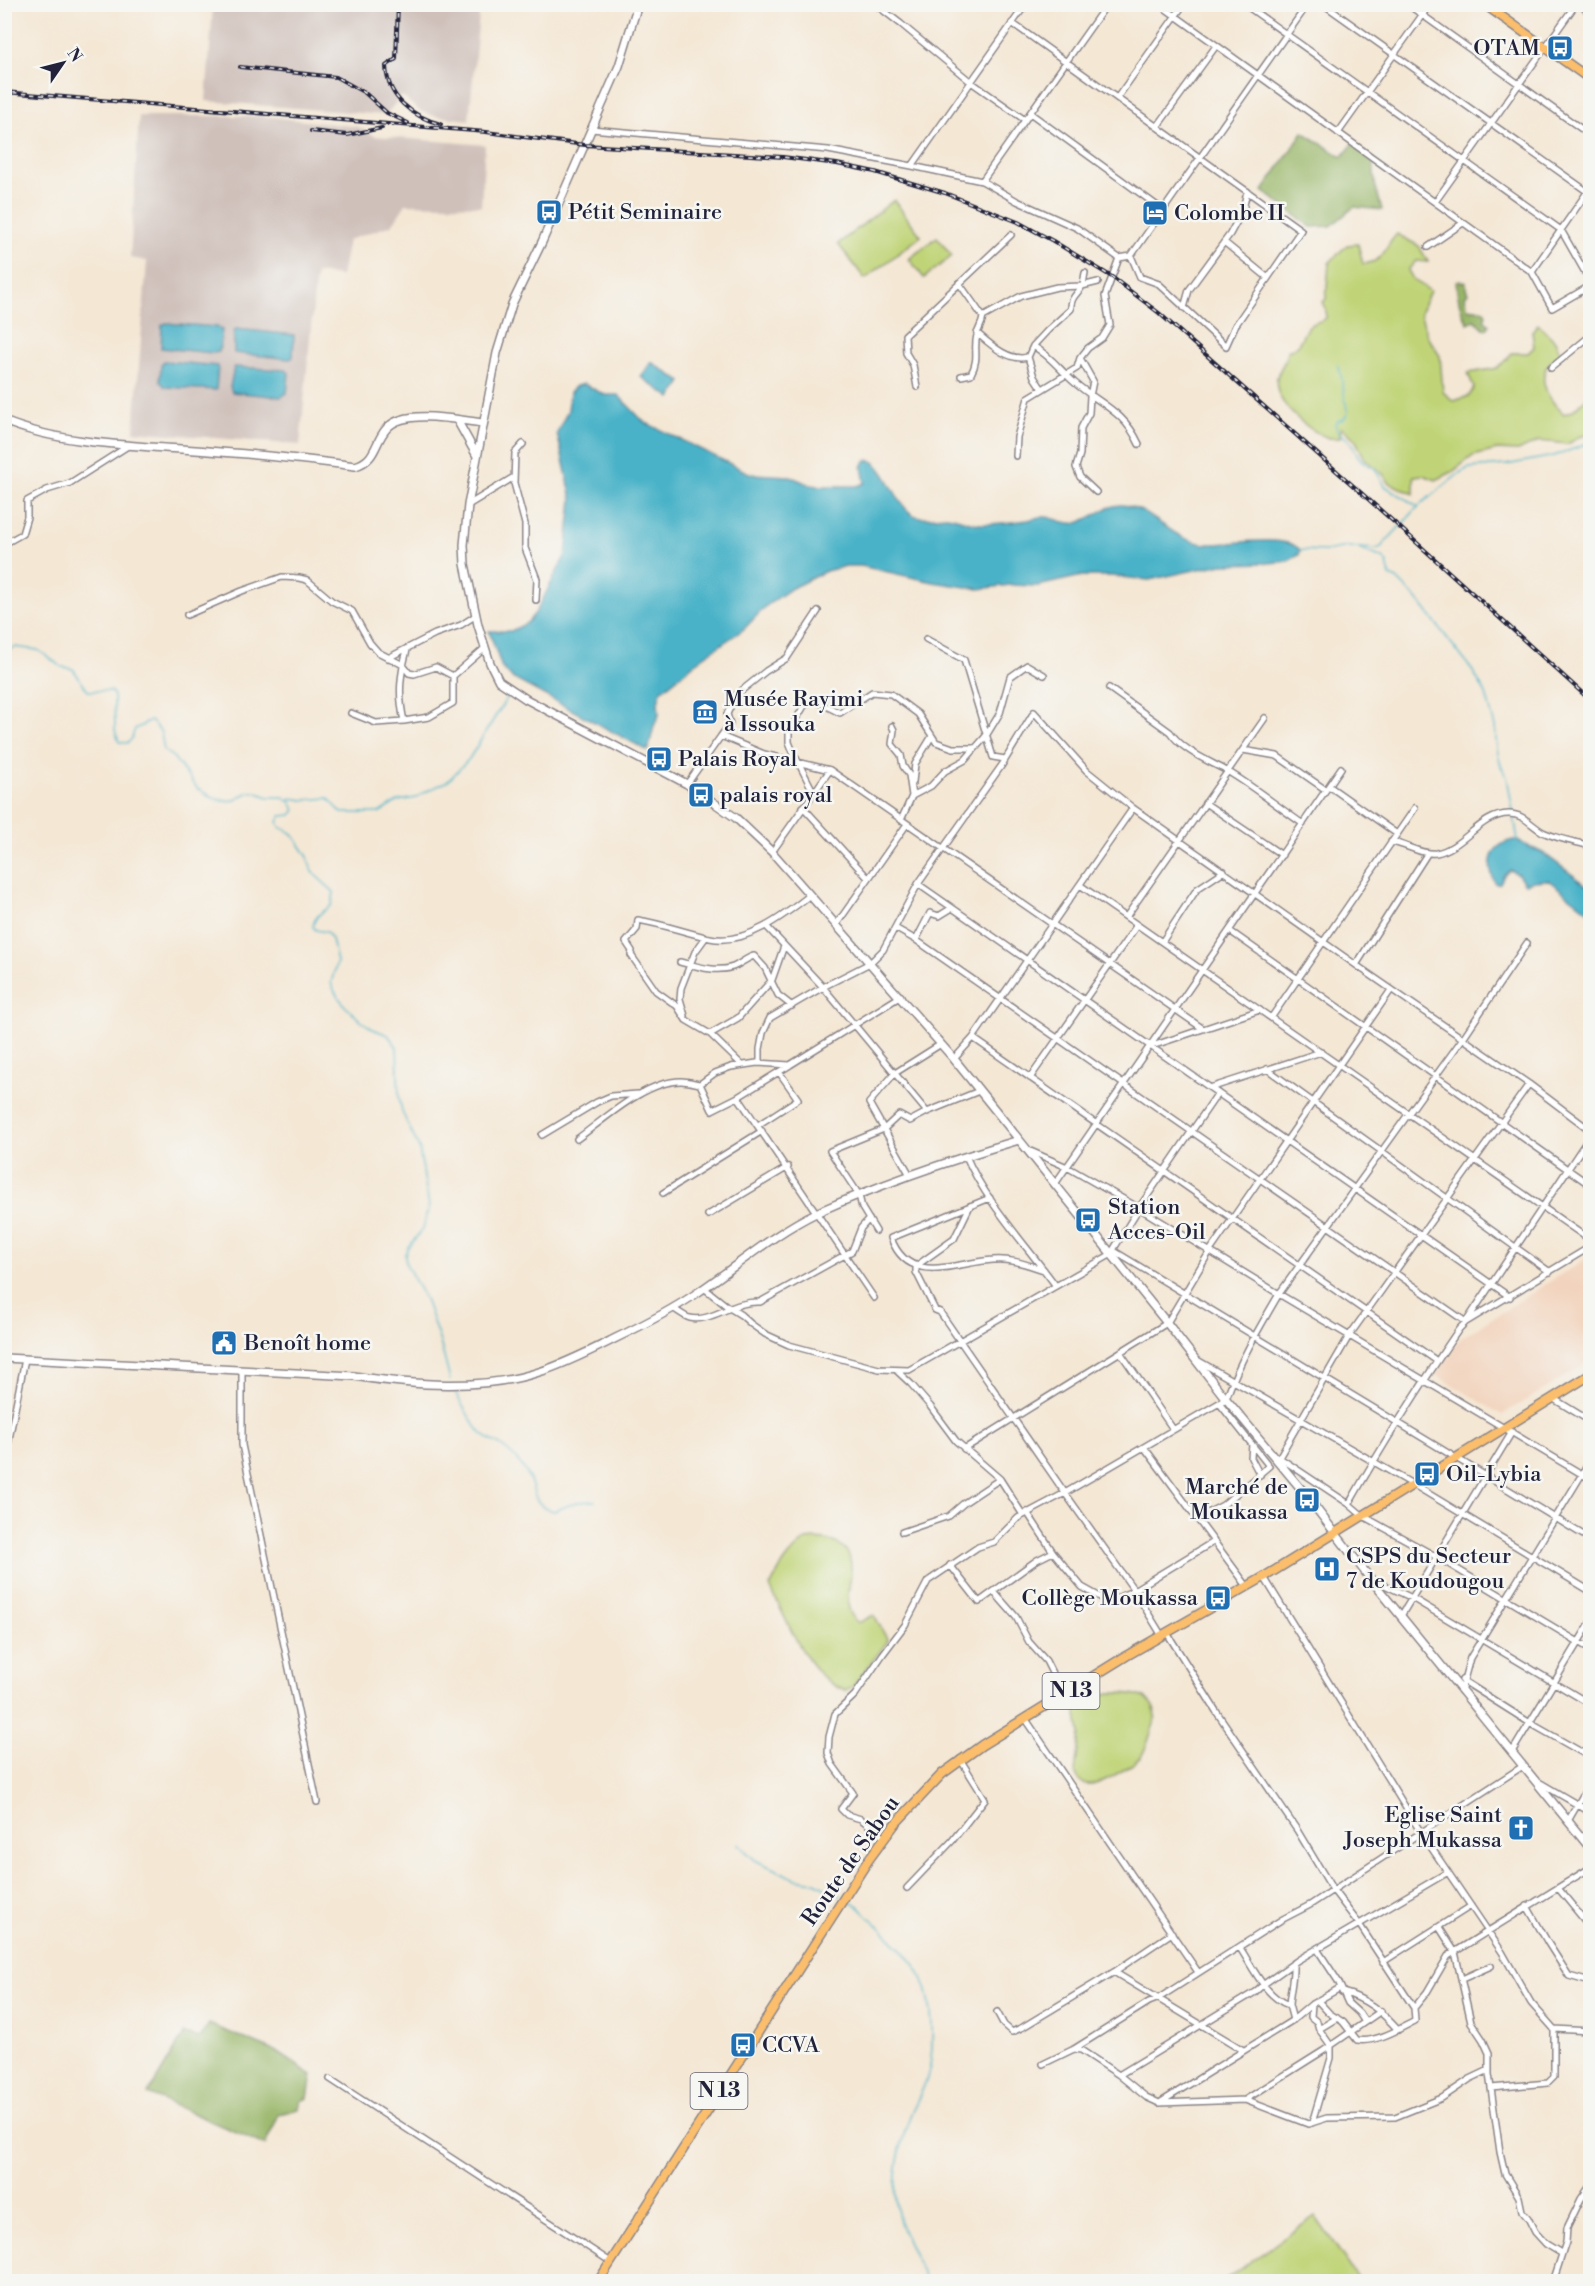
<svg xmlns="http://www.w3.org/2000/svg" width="1595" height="2286" viewBox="0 0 1595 2286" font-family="'Libre Bodoni',serif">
  <rect width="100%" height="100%" fill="#f6f6f2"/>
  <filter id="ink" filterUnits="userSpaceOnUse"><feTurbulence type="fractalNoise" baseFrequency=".0167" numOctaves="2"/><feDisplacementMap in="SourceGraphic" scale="12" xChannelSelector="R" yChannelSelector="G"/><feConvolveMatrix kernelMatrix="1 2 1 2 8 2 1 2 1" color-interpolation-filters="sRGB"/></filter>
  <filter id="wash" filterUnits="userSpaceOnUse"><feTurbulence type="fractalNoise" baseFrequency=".008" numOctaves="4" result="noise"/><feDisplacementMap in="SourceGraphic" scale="24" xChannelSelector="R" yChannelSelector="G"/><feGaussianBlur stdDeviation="1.35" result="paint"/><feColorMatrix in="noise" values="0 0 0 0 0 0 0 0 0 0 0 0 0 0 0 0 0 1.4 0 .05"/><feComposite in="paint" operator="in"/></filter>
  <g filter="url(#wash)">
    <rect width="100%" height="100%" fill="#f4e7d4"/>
    <path fill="#f2d4be" d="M1590,1256V1361L1502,1415L1435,1374L1461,1338Z"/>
    <path fill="#cfc0ba" d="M213,5H480L469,120L435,116L420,111L402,96L385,115L206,101Z
      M139,116H263L358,127L375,136L485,145L481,206L406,204L392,225L348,240L341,276L316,273L300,445L134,431L147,261L130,258Z"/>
    <path fill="#c0d477" stroke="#717b59" stroke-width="1.5" d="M894,200L921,236L865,279L838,244Z
      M1397,234L1419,246L1428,262L1416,261L1408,270L1413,279L1430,291L1420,313L1427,335L1440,356L1443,392L1454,401L1469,396L1474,388L1468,373L1498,368L1512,353H1528L1534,347L1532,331L1538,324L1555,341L1561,354C1532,370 1544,396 1564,414L1572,411L1590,395V435L1581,436L1568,444L1539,441L1518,451L1497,450L1473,456L1452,472L1436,480L1423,475L1414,476V494L1389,483L1383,474L1365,459L1355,439L1341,427L1340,438C1336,438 1330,439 1326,437C1307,429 1272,402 1277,378C1279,368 1287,362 1287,351C1302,347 1300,336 1308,327C1313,321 1320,323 1326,318V309L1323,302L1326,299L1329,263L1347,245L1358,244L1363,264C1386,261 1383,248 1397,234Z
      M937,237L952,256L924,278L909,259Z
      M806,1540C821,1538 846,1540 850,1559C856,1580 837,1604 858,1623L874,1615L888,1641L853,1686L846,1691C808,1679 787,1620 770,1587C779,1569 789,1552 806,1540Z
      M1109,1693C1129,1693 1155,1692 1156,1719C1151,1730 1148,1745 1142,1755C1136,1764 1099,1786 1088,1785C1081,1785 1077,1777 1075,1772L1080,1734L1075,1701Z
      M1315,2216L1360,2281H1223Z"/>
    <path fill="#98b668" stroke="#5d6c52" stroke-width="1.5" d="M1303,132L1342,157L1353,144L1373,158L1375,184L1382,210L1354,207L1331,226L1311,227L1263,191Z
      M1460,280L1461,282H1466V288L1468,293L1465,296L1467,308L1484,310L1486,315L1484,320L1489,325L1488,328L1485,329L1474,320L1468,323C1459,310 1458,297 1456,281Z
      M209,2024L277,2052L312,2075L308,2098L301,2101L299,2109L279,2114L265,2145L148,2094L184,2034L200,2038Z"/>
    <path fill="#49b2c8" stroke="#366a82" stroke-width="1.5" d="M166,323L217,327L222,330L219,352L213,353L161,348L162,325Z
      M236,329L294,335L293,357L290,359L234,353V331Z
      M164,361L218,366L216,390L165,387L160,381L161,364Z
      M651,362L682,382L671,398L641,377Z
      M234,367L286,370L289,373L287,393L281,397L232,392L230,387Z
      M584,384L605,395H618L644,422L751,474L789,476L811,485L819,486H857L865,483L862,467L865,461L871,460C890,472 897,509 916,516C925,519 937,516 947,516C959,517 970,524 982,524C998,524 1013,522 1028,520C1033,519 1040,516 1046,517C1056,518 1065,525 1076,523C1092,520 1106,504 1122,505C1153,508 1171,542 1208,544C1229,545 1287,533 1300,550L1299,555L1288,561L1269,563L1222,564L1149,580L1111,576H1082L1038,586L1010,585L979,589L933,582L861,566H846L826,571L792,588L766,606L744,629L703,657L661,691L658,702L659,715L654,726L648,751L512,678L502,668L489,631H511L527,623L536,612L566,554L572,499L557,433L568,410L570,392L576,386Z
      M1515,840L1543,853L1590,888V912L1548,880L1533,881L1525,884L1518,874L1510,870L1504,875L1500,883L1496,884C1484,864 1492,843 1515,840Z"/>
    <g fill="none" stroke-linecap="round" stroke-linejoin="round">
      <path stroke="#49b2c8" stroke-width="1.5" d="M1338,365C1344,380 1343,396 1348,413L1343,420H1339L1335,424L1339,434C1361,443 1349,459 1374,467L1385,486L1417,506
        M1359,549L1383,558L1387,563L1390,576L1397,579L1417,599L1472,670L1486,694L1495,727L1497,749L1501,766L1507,777L1518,840
        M1300,550L1326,551L1347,547L1375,549L1380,548L1421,504L1461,472L1469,468L1506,465L1554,456L1590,443
        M4,654L14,647L38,650L62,667L73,669L88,691H111L114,696L115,730L119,742L127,743L131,740L135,729L143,725L145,722L151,721L161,732L164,751L173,757L197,788L212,797L225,801L235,800L249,792H254L269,797H283L291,802L295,810L291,815L281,816L278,822L280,827L292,833L308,857L312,872L334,892L332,905C324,912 314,915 313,927L316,930L327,932L332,939L337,962L331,983L335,992L345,1006L361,1021L373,1029L388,1035L397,1047L399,1096L402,1112L419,1148L429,1206L423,1229L408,1247L405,1254L406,1264L425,1299L440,1342L450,1380
        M4,681V690
        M287,801L291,798L304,800L328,798L342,813H379L398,801L416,798L421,794L448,781L469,759L510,693
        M453,1388C460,1402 470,1419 480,1432C485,1438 493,1441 500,1445C510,1452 520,1462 526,1472C537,1489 529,1504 554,1511L577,1502L595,1501
        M738,1844L755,1860L796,1879L815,1882L841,1896
        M848,1900L857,1905C877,1926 912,1953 923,1980C934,2005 935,2052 927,2078C923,2091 915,2103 910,2116C901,2142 893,2173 896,2201C898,2228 915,2256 926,2282"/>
    </g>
  </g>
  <g filter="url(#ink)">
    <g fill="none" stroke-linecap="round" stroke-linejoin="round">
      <defs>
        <path id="minor" d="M875,4L901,24L971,82L1025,120
          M1159,4L1532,272L1552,308L1590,286
          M1244,4L1561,230L1590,281
          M1323,4L1588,192L1590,196
          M1407,4L1590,135
          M1579,4L1590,13
          M1012,23L1301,230L1235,326L1226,346L1159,284L1140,277L1131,256
          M1117,98L1184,4
          M1030,113L1163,210
          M1157,127L1216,46
          M591,129L828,150L912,166L982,181L1017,201L1077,228L1119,258L1131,256L1308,4
          M1338,133L1430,4
          M912,166L1026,4
          M982,181L1107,4
          M1435,202L1576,4
          M1224,242L1268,278
          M1428,247L1463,223
          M1532,272L1590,188
          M959,283L983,317
          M1184,308L1189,290L1230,234L1243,210L1247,191
          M977,333C991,345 1009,362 1028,357L1033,346L1048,330L1071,309C1070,297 1078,294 1083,285C1084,281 1084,277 1085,273
          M1033,346C1051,356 1060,370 1075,383C1100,404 1124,411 1139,444
          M1028,357L1034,377L1042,389
          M1551,368L1590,336
          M961,376L971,374C980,357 973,350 977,335C978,328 982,326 983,317L1021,296L1057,287L1082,286L1098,282
          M917,387L913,365L906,353L905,335L1011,235
          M523,444L515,453L514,483L525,524V548L537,579L536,600
          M1016,456L1017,437L1028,398L1077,368L1080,358
          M1096,492L1080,477L1076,467L1080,454L1081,428L1089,413L1090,396L1093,381L1080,358L1088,348L1102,338L1110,325L1105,296L1119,258
          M468,505L514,477
          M4,544L22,534L27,517V501L47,490L70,483L128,446
          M187,615L242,591L282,577L299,578L307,580L332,601L352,611L370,643L378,652L403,665L409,673L414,674L436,667L453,676
          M926,639L964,660L993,757L1005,759
          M388,658L435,634L461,625L475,616
          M1109,688L1170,732C1183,751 1207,760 1227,771C1253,786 1278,807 1303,824
          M351,713L376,723L404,721L429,717L453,703V676L485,648
          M404,721C398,695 400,675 407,650
          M892,726L894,730L892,744L901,755L903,766L909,775L912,796
          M721,736L730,724L727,714L736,695L766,671L787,658L818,611
          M1243,750L1277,756L1326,790
          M913,782L915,764L932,736
          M687,784L721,736L764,754L830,770L1202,1028
          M1329,786L1397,834
          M814,793L793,752L789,742V732L804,706L814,700L840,713L872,692L891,694L918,714L936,742L953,748H975
          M1205,803L1282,855
          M803,807L868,878
          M901,820L912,796L931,786L945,771L965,760L986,736L1000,713L1010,677L1027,665L1044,675
          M1391,842C1406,844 1421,855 1436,853C1464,848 1480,814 1509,814C1525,814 1532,827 1545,833C1559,839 1576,842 1590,846
          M772,852L830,770
          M918,884L1510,1297
          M1080,885L1590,1240
          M1126,917L1265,718
          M836,925L907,824
          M767,927L823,987L927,1112
          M895,928L916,940L1466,1322L1590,1247
          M1230,931L1590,1185
          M916,940L930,913L939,916L952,908
          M1162,942L1197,889L1224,871
          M680,962C696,966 716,973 733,967C741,964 746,958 754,956L765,968L778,995L792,1006
          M1356,965L1427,854
          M685,1016L680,999L681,988L695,952L706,937
          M1271,1018L1415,808
          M710,1034L738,1018L772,980L784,946
          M973,1038L1437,1361
          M1152,1046L1260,1010
          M954,1059L973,1038L1133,808
          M760,1063V1049L763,1033L770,1018L823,987L870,963L883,950L918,884L1002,765L1034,712L1087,771L1133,808L1356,965L1529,1084L1590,1130
          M742,1065L710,1034L686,1020L677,1006L656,991L631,955L632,951L626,942L637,929L638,920C663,924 686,933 710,938C745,946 785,915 810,895
          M1267,1069L1550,1272
          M1030,1078L1137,925
          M700,1084L715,1073L731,1067L757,1063L790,1065L901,996
          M1210,1088L1321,1052
          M738,1097L874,1298
          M758,1125L798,1099L779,1072
          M542,1135L597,1102L611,1096L638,1094
          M577,1139C605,1119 645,1081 681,1081C687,1081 694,1083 700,1084L712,1110L738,1097L790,1065
          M1028,1150L1067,1167L1139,1208L1279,1294L1590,1479
          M966,1156C985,1201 1027,1246 1056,1286
          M910,1175L869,1103L895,1073L941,1044
          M1055,1184L1341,768
          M663,1193L762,1131
          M990,1198L891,1238C909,1287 956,1262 993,1260C1010,1258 1028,1265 1044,1270
          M970,1206L954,1239L916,1266V1272L935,1310L940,1312L1065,1493L1134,1590L1162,1636
          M708,1215L788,1167
          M876,1231L862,1208L859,1195L830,1151L884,1129L899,1115L910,1121L927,1112L979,1091
          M1114,1251L1590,1539
          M704,1288L728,1307L741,1315L751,1324L765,1334L789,1345L879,1369L909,1370L1110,1255L1139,1208L1218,1093
          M674,1309C678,1311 685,1317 690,1318C711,1323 734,1300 760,1302L852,1251L861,1228L869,1219
          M1120,1352L1173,1429
          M1197,1360L1414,1485L1590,1591
          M896,1370L911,1384L930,1406L956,1441L1000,1479L1023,1515
          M242,1371V1445L317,1802
          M1554,1399L1590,1421
          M1252,1444L1251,1458L1260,1475
          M1144,1447L1247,1586
          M964,1449L1167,1323L1210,1251L1391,990
          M1280,1458L1349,1504L1363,1516L1437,1557L1590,1649
          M1277,1461L1349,1336L1529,1084
          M4,1464L25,1359
          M1349,1504C1383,1444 1420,1386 1459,1329L1466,1322L1590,1136
          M1027,1512L1053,1552L1082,1587L1109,1602L1134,1590L1213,1542
          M1196,1519L1223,1505L1269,1466L1219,1403
          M902,1532L949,1516L964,1503L1000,1479
          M950,1565L979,1602L1037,1560L1053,1552
          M1264,1577L1420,1831L1502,1952L1531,2003L1554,2029L1590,2031
          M1370,1578L1412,1598L1590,1704
          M994,1592L1016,1617L1029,1642L1046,1661L1063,1695
          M1401,1616L1512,1432
          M1167,1633L1216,1711L1297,1830L1333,1890L1359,1924L1414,2008L1427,1992L1448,1956L1590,1868
          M1462,1680L1530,1723L1590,1757
          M1461,1691L1470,1658L1590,1461
          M1025,1718L1198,1972
          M1512,1752L1590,1623
          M1537,1781L1590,1812
          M1568,1821L1590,1783
          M885,1838L861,1819L847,1815L841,1809L853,1793L832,1764L828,1753L829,1737L835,1714L855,1695L883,1654L905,1625L928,1581L978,1547L994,1542L1018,1518L1065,1493L1226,1399C1239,1362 1259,1328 1279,1294L1463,1038L1527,943
          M907,1888L952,1841L985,1799L960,1759
          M1558,1888L1590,1927
          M1527,1906L1548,1943L1569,1976L1590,1982
          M1439,1927L1455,1952L1471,2022L1483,2040L1489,2053V2074L1500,2152L1505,2174L1519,2197L1522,2211L1528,2218L1535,2232L1546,2244L1561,2253
          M1240,1948C1252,1966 1266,1998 1289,2005L1293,2020
          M1317,1949L1338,1981L1348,2003L1359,2013L1365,2022
          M1383,1962L1471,1906
          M1114,1972L1243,2050
          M1462,1979L1491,1966
          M1342,1992C1366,1998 1382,2012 1398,2030
          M1318,2001L1329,2013L1343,2022L1357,2040C1376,2043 1397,2030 1415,2021L1414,2008
          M1312,2004L1311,2017L1317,2022L1319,2029L1331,2046V2058L1312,2123
          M1289,2005C1290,1990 1294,1978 1293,1963
          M997,2012L1004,2025L1012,2032L1023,2027L1114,1972L1172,1933
          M1319,2029L1337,2018
          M1074,2049L1081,2050L1119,2075L1146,2097L1159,2103L1245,2100L1308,2124L1327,2118L1395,2117L1442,2098L1470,2079L1489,2070
          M1043,2064L1074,2049L1149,2002L1159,1998L1281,1920L1310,1905L1523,1766
          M1119,2075L1255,1992L1264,1984L1298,1960L1448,1872
          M330,2079L611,2262
          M1491,2088L1548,2083L1554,2077V2029
          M1245,2100L1323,2051L1381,2011
          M1161,2102L1293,2020L1312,2004L1340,1988
          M1512,2281L1513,2282
          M1553,2282L1566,2242L1567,2228L1581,2199L1590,2186"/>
        <path id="tertiary" d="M638,4L619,66L542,242L512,304L497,353L468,505L464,545L465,564L478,625L490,663L499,681L526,699L687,784L736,818L772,852L954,1059L1167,1323L1226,1399L1302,1490L1369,1577L1590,1848
          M457,420L477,456
          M4,421C57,443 124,445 181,449C239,453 297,458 355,466C377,460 374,442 387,428C405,408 458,420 482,423
          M4,1358L354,1376C412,1385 482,1391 539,1372C565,1364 590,1351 614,1339C643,1325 671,1311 697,1293C737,1266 774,1233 818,1212C883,1183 951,1160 1019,1140"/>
        <path id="primary" d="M1484,4L1590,79
          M598,2282L869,1859L895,1824L942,1774L982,1745L1126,1656L1264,1577L1590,1375"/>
      </defs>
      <use href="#minor" stroke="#8b8488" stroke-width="8"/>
      <use href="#tertiary" stroke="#8b8488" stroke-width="10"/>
      <use href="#primary" stroke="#8b8488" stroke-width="11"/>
      <use href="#minor" stroke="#fff" stroke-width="5"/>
      <use href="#tertiary" stroke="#fff" stroke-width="7"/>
      <use href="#primary" stroke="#fabe6d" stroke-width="8"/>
      <defs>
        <path id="rail" d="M398,4L396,59L386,66C387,97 412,117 441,124
          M240,67L336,77L365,93L387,113L408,123
          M4,92L486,132L585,145L783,157L837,164L875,172L945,193L978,206L1018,222L1053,241L1112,277L1159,313L1395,523L1590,700
          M311,131L347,135L382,128"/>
      </defs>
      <use href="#rail" stroke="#22223b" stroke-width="4"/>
      <use href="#rail" stroke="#f6f6f2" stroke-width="1.5" stroke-dasharray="4.5" stroke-linecap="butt"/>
    </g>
  </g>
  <defs>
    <symbol id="bus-square" viewBox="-11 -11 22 22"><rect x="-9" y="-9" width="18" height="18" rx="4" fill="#1f6fb2" stroke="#f6f6f2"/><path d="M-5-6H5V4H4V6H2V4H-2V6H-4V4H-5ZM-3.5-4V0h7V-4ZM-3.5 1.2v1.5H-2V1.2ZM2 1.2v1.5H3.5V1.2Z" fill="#fff"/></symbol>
    <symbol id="hotel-square" viewBox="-11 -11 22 22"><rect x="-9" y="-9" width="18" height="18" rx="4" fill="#1f6fb2" stroke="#f6f6f2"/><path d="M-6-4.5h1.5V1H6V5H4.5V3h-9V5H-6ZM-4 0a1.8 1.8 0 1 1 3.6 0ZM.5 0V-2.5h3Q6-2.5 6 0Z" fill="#fff"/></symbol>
    <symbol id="museum-square" viewBox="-11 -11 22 22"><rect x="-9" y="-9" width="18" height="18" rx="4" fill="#1f6fb2" stroke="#f6f6f2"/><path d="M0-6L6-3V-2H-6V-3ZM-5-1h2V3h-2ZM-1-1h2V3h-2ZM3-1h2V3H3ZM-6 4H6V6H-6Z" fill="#fff"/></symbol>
    <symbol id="civic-square" viewBox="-11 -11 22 22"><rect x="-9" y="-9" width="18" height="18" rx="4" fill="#1f6fb2" stroke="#f6f6f2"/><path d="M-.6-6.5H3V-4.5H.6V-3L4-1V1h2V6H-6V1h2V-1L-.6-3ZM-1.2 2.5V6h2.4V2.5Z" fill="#fff"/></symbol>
    <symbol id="hospital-square" viewBox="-11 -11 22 22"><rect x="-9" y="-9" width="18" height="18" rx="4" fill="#1f6fb2" stroke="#f6f6f2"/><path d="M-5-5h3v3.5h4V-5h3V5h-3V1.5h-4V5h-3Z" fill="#fff"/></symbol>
    <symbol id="church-square" viewBox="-11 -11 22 22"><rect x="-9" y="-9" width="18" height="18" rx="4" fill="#1f6fb2" stroke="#f6f6f2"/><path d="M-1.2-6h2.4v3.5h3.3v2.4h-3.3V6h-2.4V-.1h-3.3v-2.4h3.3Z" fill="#fff"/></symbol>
  </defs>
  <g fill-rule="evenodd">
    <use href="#bus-square" x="1545" y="33" width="30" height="30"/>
    <use href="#bus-square" x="534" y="197" width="30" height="30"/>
    <use href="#hotel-square" x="1140" y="198" width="30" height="30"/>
    <use href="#museum-square" x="690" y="697" width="30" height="30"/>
    <use href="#bus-square" x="644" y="744" width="30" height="30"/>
    <use href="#bus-square" x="686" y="780" width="30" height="30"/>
    <use href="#bus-square" x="1073" y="1205" width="30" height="30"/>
    <use href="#civic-square" x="209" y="1328" width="30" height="30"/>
    <use href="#bus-square" x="1412" y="1459" width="30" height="30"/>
    <use href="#bus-square" x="1292" y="1485" width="30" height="30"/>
    <use href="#hospital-square" x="1312" y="1554" width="30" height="30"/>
    <use href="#bus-square" x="1203" y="1583" width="30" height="30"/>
    <use href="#church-square" x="1506" y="1813" width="30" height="30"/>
    <use href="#bus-square" x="728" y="2030" width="30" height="30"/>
  </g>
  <g text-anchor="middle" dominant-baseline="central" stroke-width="5" stroke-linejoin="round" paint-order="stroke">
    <g fill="#f6f6f2" stroke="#626272" stroke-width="1.5">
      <rect x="1042.5" y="1673" width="57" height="36" rx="4.5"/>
      <rect x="690.5" y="2073" width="57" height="36" rx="4.5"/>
    </g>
    <g font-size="21" font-weight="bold" fill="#22223b">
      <text x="1071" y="1691">N 13</text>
      <text x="719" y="2091">N 13</text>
    </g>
    <g font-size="22" fill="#22223b" stroke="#f6f6f2" text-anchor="start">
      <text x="1540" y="48" text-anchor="end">OTAM</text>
      <text x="568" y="212">Pétit Seminaire</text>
      <text x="1174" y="213">Colombe II</text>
      <text x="724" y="699">Musée Rayimi<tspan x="724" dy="25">à Issouka</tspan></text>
      <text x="678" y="759">Palais Royal</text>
      <text x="720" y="795">palais royal</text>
      <text x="1108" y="1207">Station<tspan x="1108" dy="25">Acces-Oil</tspan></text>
      <text x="244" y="1343">Benoît home</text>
      <text x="1446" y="1474">Oil-Lybia</text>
      <text x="1288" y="1487" text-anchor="end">Marché de<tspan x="1288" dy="25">Moukassa</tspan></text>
      <text x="1346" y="1556">CSPS du Secteur<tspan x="1346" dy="25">7 de Koudougou</tspan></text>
      <text x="1198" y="1598" text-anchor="end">Collège Moukassa</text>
      <text x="1502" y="1815" text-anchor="end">Eglise Saint<tspan x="1502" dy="25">Joseph Mukassa</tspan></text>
      <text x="762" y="2045">CCVA</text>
    </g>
    <g font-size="22" fill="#22223b" stroke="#f6f6f2">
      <text transform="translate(851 1861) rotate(-55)">Route de Sabou</text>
    </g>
  </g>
  <rect width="1595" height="2286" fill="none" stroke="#f6f6f2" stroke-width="24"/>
  <g transform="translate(63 63) rotate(55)" stroke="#f6f6f2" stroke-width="4.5" paint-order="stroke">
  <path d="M0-4.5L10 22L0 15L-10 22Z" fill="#22223b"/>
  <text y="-9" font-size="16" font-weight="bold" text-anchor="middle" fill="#22223b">N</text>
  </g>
</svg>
